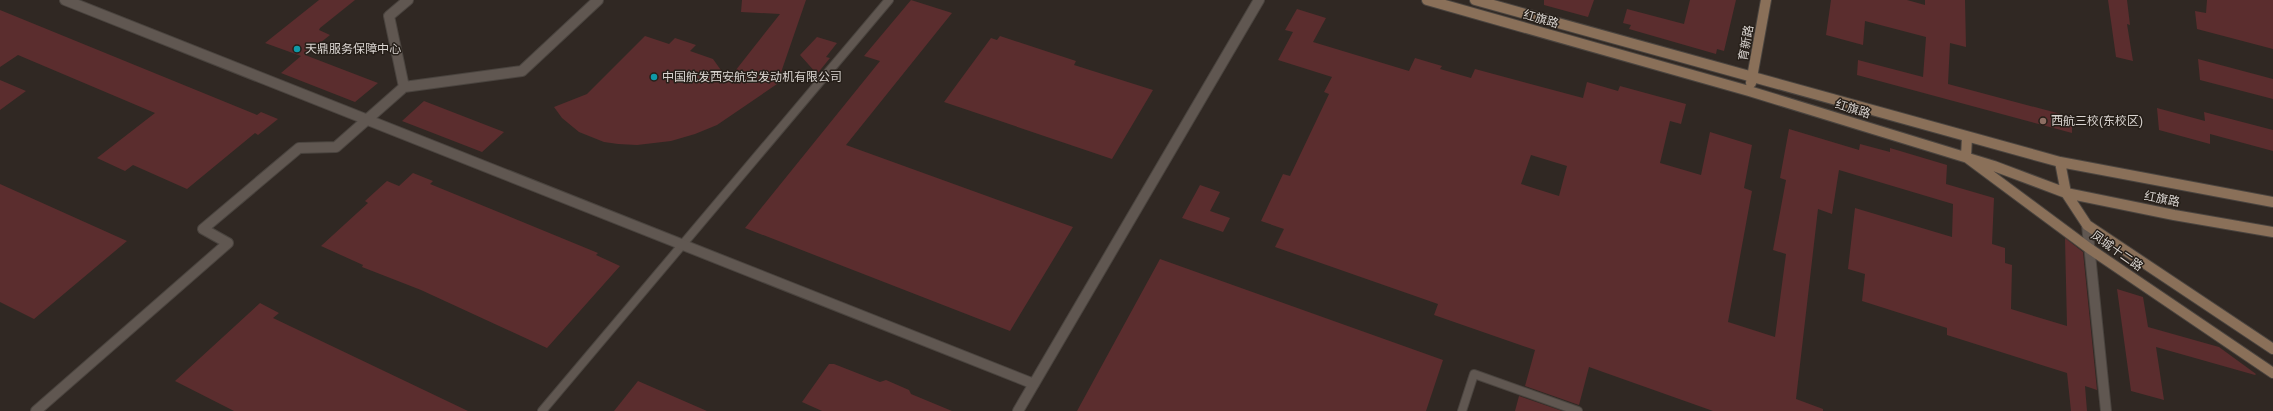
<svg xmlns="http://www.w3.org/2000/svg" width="2273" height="411" viewBox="0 0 2273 411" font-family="Arial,'Noto Sans SC',sans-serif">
  <rect width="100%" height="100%" fill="#302823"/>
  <path fill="#5b2d2e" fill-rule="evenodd" d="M319,0H355L320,28L319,30L330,35L305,55L378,83L355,102L281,73L301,56L265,43Z
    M742,0H806L777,84L717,125L695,134L671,141L637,145L618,144L604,142L579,132L562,118L554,107L587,94L645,36L669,44L675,38L696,45L690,51L713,59L728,80L780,14L741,12Z
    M911,0L952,13L846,145L1073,227L1010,331L745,228L880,61L864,56Z
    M1544,0H1594L1588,17L1544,5Z
    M1690,0H1736L1724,51L1717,49L1716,54L1629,29L1631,25L1623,23L1627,9L1684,24Z
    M1831,0H1907L1925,5V0H1965L1966,47L1950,43L1948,84L2072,117V133L1857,75L1858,60L1923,77L1926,37L1865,21L1863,45L1826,35Z
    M2108,0H2127L2130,25L2127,24L2133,61L2116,57Z
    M2207,0H2273V49L2197,29L2195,11L2206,13Z
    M1297,9L1326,18L1313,42L1409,71L1415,58L1442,66L1440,69L1471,78L1475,69L1583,98L1587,82L1618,91L1620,86L1686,104L1681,124L1670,121L1660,163L1701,175L1710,132L1752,145L1744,188L1752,191L1728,322L1775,337L1786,254L1773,250L1786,180L1780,178L1789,129L1859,150L1860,144L1890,152V148L1947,165L1946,184L1994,198L1992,244L2005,248V263L2012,265L2011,309L2067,326L2065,238L2083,252L2097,390L2085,386L2087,411H2071L2067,373L1947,335V328L1862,301L1865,274L1848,269L1855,208L1952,237L1953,204L1839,170L1832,214L1818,209L1796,399L1823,409V411H1713L1589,367L1579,405L1525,386L1535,350L1434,315L1438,304L1275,247L1284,229L1261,221L1283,174L1290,176L1329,94L1324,92L1332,77L1278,60L1293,32L1285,30ZM1531,155L1567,166L1559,196L1521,184Z
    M0,10L257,115L261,112L278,119L258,135L255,133L187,189L133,165L125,171L97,158L155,113L18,55L0,67Z
    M1000,36L1076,61L1074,65L1153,90L1112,159L944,102L991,38L997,40Z
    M817,37L837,43L826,57L830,58L817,74L800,55Z
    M2198,59L2273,79V99L2200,80Z
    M0,80L26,91L0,110Z
    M424,101L504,132L482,152L402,121Z
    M2157,108L2205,121L2204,112L2273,130V151L2210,134V144L2159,130Z
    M413,173L433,181L430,184L598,253L596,255L620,266L547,348L421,290L362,267L363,265L321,246L368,203L365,201L387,181L399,186Z
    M0,184L127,241L34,319L0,302Z
    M1200,185L1220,192L1210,211L1230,218L1223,232L1182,218Z
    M1160,259L1443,360L1426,411H1077Z
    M2117,289L2143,297L2148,327L2219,347L2256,374L2255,375L2156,347L2164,400L2131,391Z
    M260,303L279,313L273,318L468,411H234L175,381Z
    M829,364H834L880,382L886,380L909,390L911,394L952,411H822L802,402Z
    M638,381L707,411H614Z
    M1519,396L1562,411H1515Z"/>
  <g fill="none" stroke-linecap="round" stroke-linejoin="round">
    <defs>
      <path id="lane" d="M542,411L889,0
        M1462,411L1474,374L1578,411"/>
      <path id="street" d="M65,0L1034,384
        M404,87L522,71L598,0
        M2087,225L2106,411
        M36,411L228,243L203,229L299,148L336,147L404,87L389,16L408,0
        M1018,411L1259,0"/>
      <path id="secondary" d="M1427,0L1749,91L1994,166L2066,193L2174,215L2273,232
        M1475,0L2060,162L2273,202
        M1751,83L1766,0
        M1967,137L1966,157L2090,249L2273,373
        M2060,162L2066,193L2087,225L2273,349"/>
    </defs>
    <use href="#lane" stroke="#4a443f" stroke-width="10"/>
    <use href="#street" stroke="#4a443f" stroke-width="12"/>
    <use href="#secondary" stroke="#4a443f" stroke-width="12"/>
    <use href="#lane" stroke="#605751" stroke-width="8"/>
    <use href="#street" stroke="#605751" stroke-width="10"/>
    <use href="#secondary" stroke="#8a7059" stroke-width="10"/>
  </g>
  <g fill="#0f9aa8" stroke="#261f19" stroke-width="1.5">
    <circle cx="297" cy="49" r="4"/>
    <circle cx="654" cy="77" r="4"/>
  </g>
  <circle fill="#8d6e63" stroke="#261f19" stroke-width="1.5" cx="2043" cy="121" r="4"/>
  <g text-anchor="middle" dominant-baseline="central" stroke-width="3" stroke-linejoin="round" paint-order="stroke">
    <g font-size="12" fill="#d9d4d0" stroke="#261f19">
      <text transform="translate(1541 19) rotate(16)">红旗路</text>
      <text transform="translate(1746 43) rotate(-80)">育新路</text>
      <text transform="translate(1853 109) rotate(17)">红旗路</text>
      <text transform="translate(2162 199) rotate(11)">红旗路</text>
      <text transform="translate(2117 251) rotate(35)">凤城十二路</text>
    </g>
    <g font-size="12" fill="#d9d4d0" stroke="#261f19" text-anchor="start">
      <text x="305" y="49">天鼎服务保障中心</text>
      <text x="662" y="77">中国航发西安航空发动机有限公司</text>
      <text x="2051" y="121">西航三校(东校区)</text>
    </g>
  </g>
</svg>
